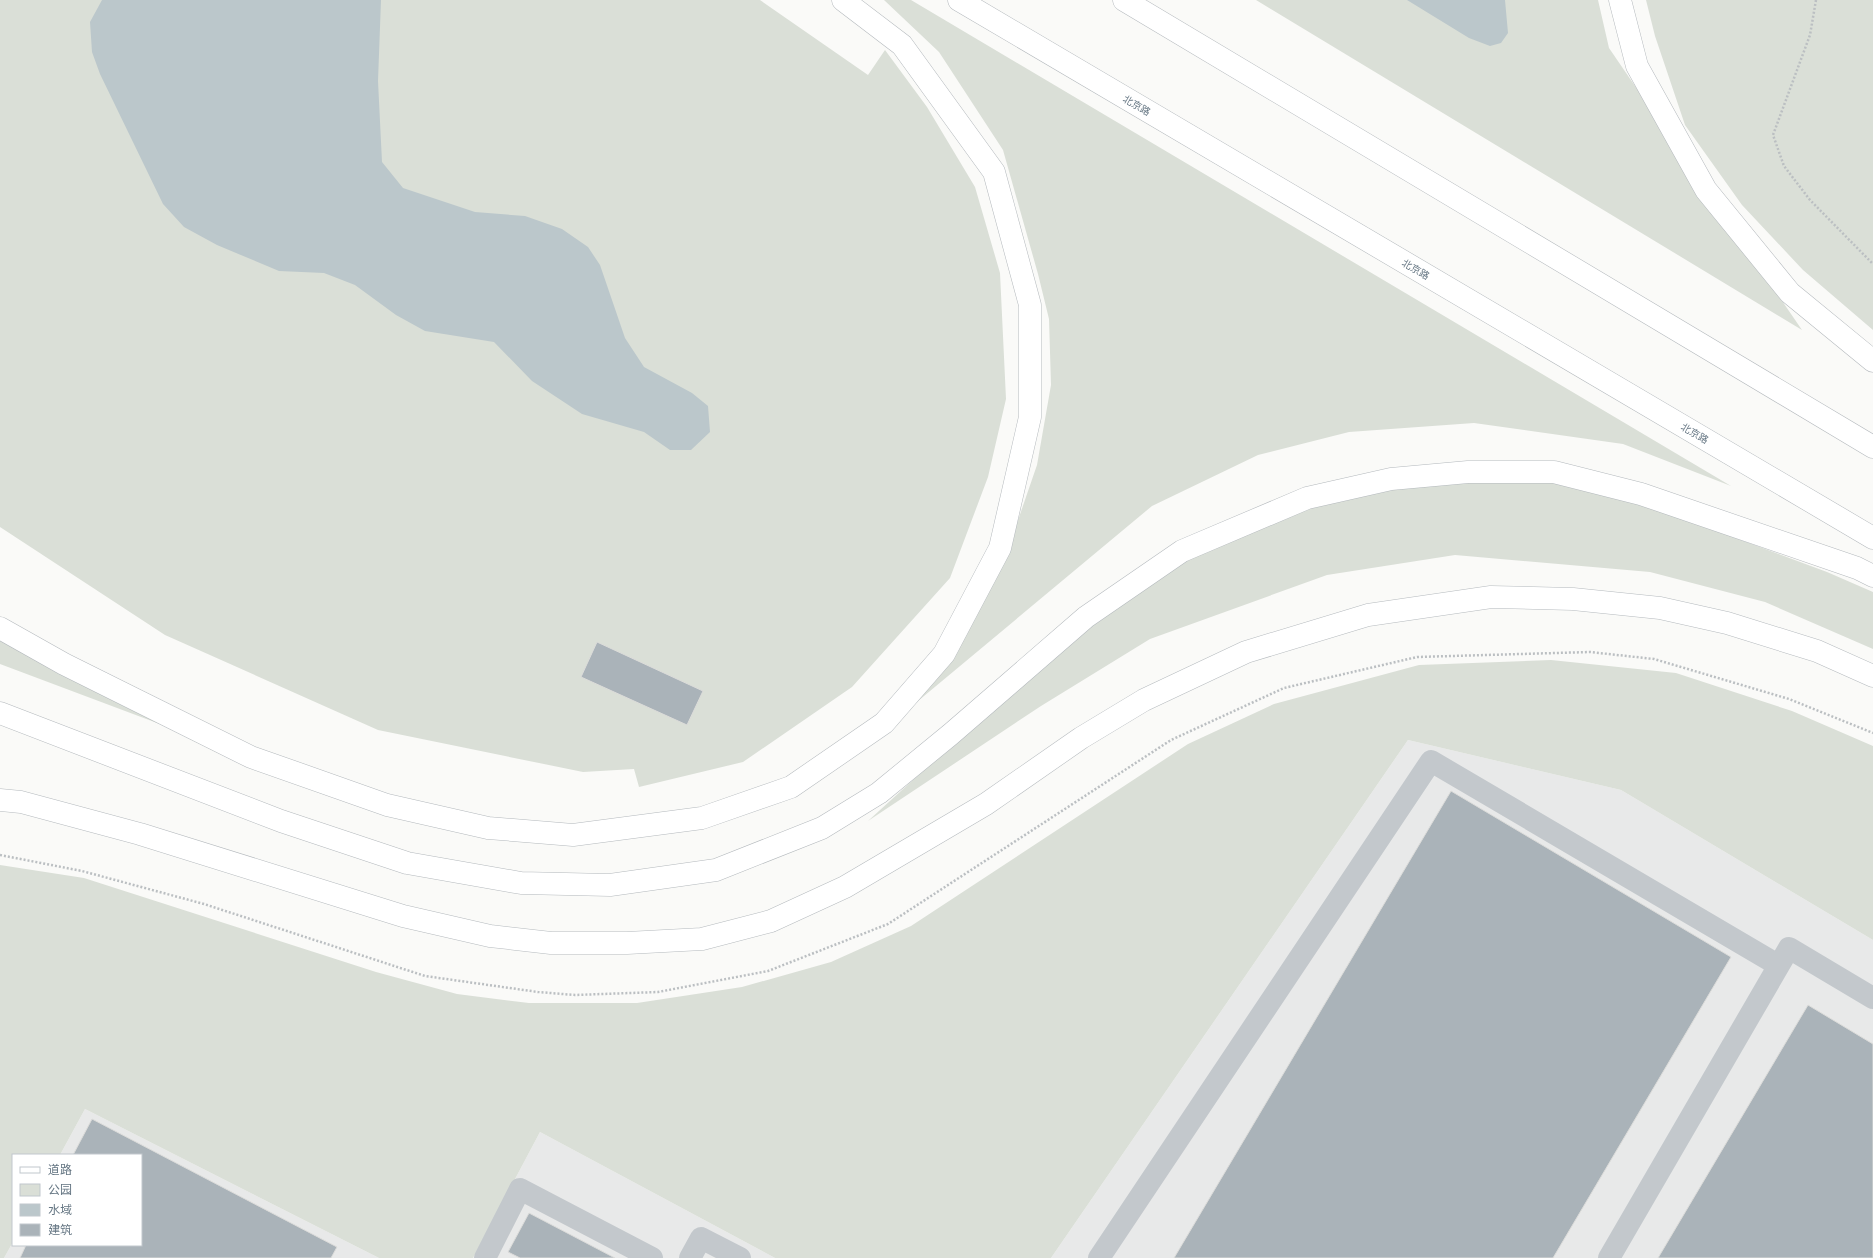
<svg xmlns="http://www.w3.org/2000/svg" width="1873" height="1258" viewBox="0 0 1873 1258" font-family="Lato,'Noto Sans SC',sans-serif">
  <rect width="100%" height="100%" fill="#fafaf8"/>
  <path fill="#e8e9e9" d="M1408,740L1621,790L1873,940V1258H1051Z
    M85,1109L379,1258H4L13,1242V1245H141V1155H60Z
    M540,1132L775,1258H473Z"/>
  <path fill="#dadfd7" d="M0,0H760L868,75L885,50L927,107L975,187L1000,273L1006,399L988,477L950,578L852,687L743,762L639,787L634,769L583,772L378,730L165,635L0,527Z
    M884,0H911L1731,486L1623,444L1474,423L1349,432L1258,455L1152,506L900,716L1005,558L1037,465L1051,385L1049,319L1038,274L1003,150L939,52Z
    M1256,0H1598L1609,48L1802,330Z
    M1646,0H1873V330L1803,270L1742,205L1685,125L1655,36Z
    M1482,478L1571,482L1709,528L1827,572L1873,592V649L1765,602L1650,572L1455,555L1327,575L1150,639L1041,706L868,821L1004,697L1090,624L1189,554L1306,506L1375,489Z
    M0,635L181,732L0,664Z
    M1551,660L1676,673L1792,711L1873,746V940L1621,790L1408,740L1051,1258H775L540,1132L473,1258H379L85,1109L60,1155H13V1242L4,1258H0V865L84,878L376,972L457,994L529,1003H637L742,987L831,962L911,926L1188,744L1274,704L1419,665Z"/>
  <path fill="#bbc7cb" d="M102,0H381L378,81L382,162L403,188L475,212L525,216L562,229L588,247L600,265L625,338L644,367L692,393L708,406L710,432L691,450H670L644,432L582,414L532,381L494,342L425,331L396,315L355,285L324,273L279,271L217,245L184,227L163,204L100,74L92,52L90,22Z
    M1407,0H1505L1508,33L1501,43L1490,46L1469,38Z"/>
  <path fill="#aab3b9" stroke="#dcdcda" d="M597,642L703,691L687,725L581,677Z
    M1451,791L1731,957L1553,1258H1174Z
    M1808,1005L1873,1044V1258H1658Z
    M92,1119L337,1247L331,1258H20L26,1245H141V1155H73Z
    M529,1213L615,1258H520L508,1252Z"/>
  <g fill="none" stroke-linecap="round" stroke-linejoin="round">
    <defs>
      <path id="major" d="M0,800L21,802L140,834L403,916L490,936L551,943H627L702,939L771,921L845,887L986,804L1081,738L1144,700L1246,652L1368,615L1491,597L1573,599L1660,608L1727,623L1817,651L1873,676"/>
      <path id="highway" d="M959,0L1873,538
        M1124,0L1873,447
        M1620,0L1637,66L1706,190L1790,293L1873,361
        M0,628L64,664L251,757L387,805L488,828L573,835L702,818L791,787L884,723L944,654L1000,548L1030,417V305L994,172L902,45L843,0
        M0,713L281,821L407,863L521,883L610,885L716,870L822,828L879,793L951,734L1086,617L1182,551L1307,498L1391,479L1468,472H1554L1641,494L1857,568L1873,576"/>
    </defs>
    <use href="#major" stroke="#b5babe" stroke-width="23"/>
    <use href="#highway" stroke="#b4b9bd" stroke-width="23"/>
    <path stroke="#bbbfc2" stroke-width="2.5" stroke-dasharray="2 2" stroke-linecap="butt" d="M1816,0L1810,35L1773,135L1784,166L1810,200L1873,264
      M0,855L82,871L204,904L425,976L538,992L575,995L658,992L768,971L888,924L1171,740L1284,688L1417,657L1590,652L1654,659L1789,699L1873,733"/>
    <path stroke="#c3c8cc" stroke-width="22" d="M485,1258L520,1189L652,1258
      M690,1258L701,1238L740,1258
      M1099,1258L1431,761L1778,965
      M1609,1258L1789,948L1873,998"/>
    <use href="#major" stroke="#fff" stroke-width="22"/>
    <use href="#highway" stroke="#fff" stroke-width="22"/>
  </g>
  <g text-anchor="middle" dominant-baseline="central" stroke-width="4" stroke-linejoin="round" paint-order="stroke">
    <g font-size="10" fill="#657683" stroke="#fff">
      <text transform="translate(1137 105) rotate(30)">北京路</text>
      <text transform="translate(1416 269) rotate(30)">北京路</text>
      <text transform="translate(1695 433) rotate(30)">北京路</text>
    </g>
  </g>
  <rect x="12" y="1154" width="130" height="92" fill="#ffffff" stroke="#c1c8cd"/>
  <rect x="20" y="1167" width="20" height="6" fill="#ffffff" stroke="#c1c8cd"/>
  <text x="48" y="1174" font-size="12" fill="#657683">道路</text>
  <rect x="20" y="1184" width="20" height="12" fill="#dadfd7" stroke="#c1c8cd"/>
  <text x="48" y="1194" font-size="12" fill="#657683">公园</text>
  <rect x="20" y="1204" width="20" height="12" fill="#bbc7cb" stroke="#c1c8cd"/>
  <text x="48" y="1214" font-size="12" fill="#657683">水域</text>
  <rect x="20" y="1224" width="20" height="12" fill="#aab3b9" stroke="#c1c8cd"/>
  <text x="48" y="1234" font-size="12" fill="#657683">建筑</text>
</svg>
